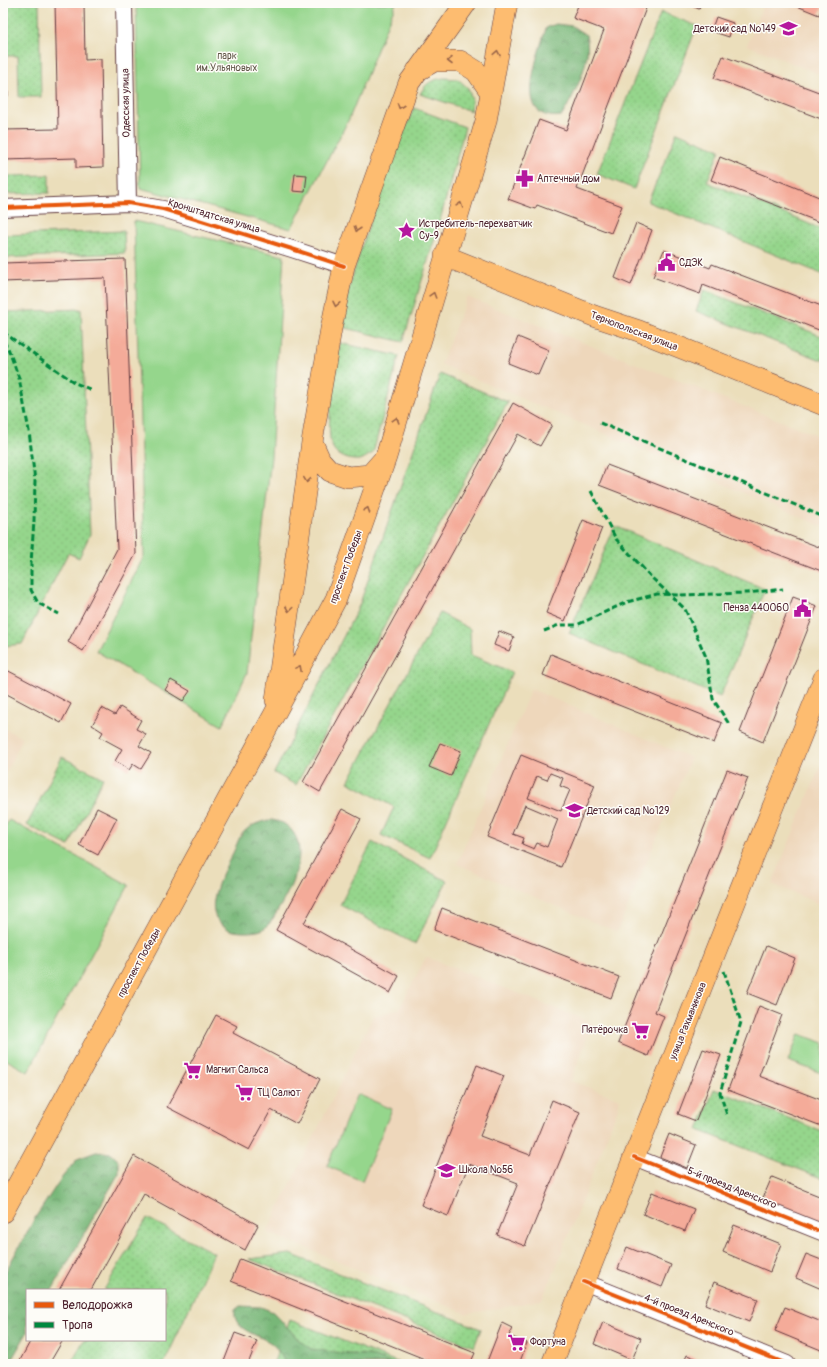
<svg xmlns="http://www.w3.org/2000/svg" width="827" height="1367" viewBox="0 0 827 1367" font-family="Pangolin,sans-serif">
  <defs>
    <pattern id="grass-dots" width="8" height="8" patternUnits="userSpaceOnUse"><rect width="8" height="8" fill="#95d68c"/><path d="M2 2h.1M6 6h.1" fill="none" stroke="#82b779" stroke-width="1.8" stroke-linecap="round"/></pattern>
    <pattern id="forest-crowns" width="20" height="18" patternUnits="userSpaceOnUse"><rect width="20" height="18" fill="#78b778"/><path d="M2 6a3 3 0 1 1 6 0M12 15a3 3 0 1 1 6 0" fill="none" stroke="#649463"/></pattern>
  </defs>
  <rect width="100%" height="100%" fill="#fdfcf7"/>
  <filter id="ink" filterUnits="userSpaceOnUse"><feTurbulence type="fractalNoise" baseFrequency=".025" numOctaves="2"/><feDisplacementMap in="SourceGraphic" scale="8" xChannelSelector="R" yChannelSelector="G"/><feConvolveMatrix kernelMatrix="1 2 1 2 8 2 1 2 1" color-interpolation-filters="sRGB"/></filter>
  <filter id="wash" filterUnits="userSpaceOnUse"><feTurbulence type="fractalNoise" baseFrequency=".012" numOctaves="4" result="noise"/><feDisplacementMap in="SourceGraphic" scale="16" xChannelSelector="R" yChannelSelector="G"/><feGaussianBlur stdDeviation="0.9" result="paint"/><feColorMatrix in="noise" values="0 0 0 0 0 0 0 0 0 0 0 0 0 0 0 0 0 1.4 0 .05"/><feComposite in="paint" operator="in"/></filter>
  <g filter="url(#wash)">
    <rect width="100%" height="100%" fill="#ebdebb"/>
    <path fill="#eed7bb" d="M764,3H824V76L747,45Z
      M467,297L824,438V527L441,364Z
      M531,689L691,758L617,932L457,864Z
      M3,728L23,738L3,778Z
      M824,757V906L772,884Z
      M426,957L593,1023L571,1081L620,1099L618,1108L553,1275L542,1300L467,1314L267,1232L373,1016L399,1009Z"/>
    <path fill="url(#grass-dots)" stroke="#707a5c" d="M3,3H39L41,97H19L18,56H3Z
      M661,12L697,26L634,189L597,174Z
      M444,78L458,79L468,88L472,100L471,111L420,94C427,82 431,80 444,78Z
      M414,108L465,127L438,228L403,342L342,327L348,291L359,254L393,156Z
      M677,132L720,150L707,182L824,230V275L648,202Z
      M49,175V193L3,194V176Z
      M124,231L125,253L3,258V235Z
      M704,290L824,337V361L696,311Z
      M81,309L90,534L79,558L68,553L22,644L5,646L3,645V312Z
      M340,343L399,356L373,453C369,455 364,459 360,460C350,461 338,457 333,448C323,434 337,363 340,343Z
      M440,374L508,402L296,785L274,773L359,606Z
      M615,526L765,589L720,697L569,633Z
      M440,613L470,629L471,655L512,672L430,858L381,835L394,807L348,782Z
      M62,757L103,778L69,846L27,825Z
      M372,842L447,881L415,944L340,905Z
      M714,1089L824,1132V1179L698,1130Z
      M147,1218L214,1253L164,1364H70L84,1340H165V1290H104Z
      M290,1254L481,1329L474,1347L249,1259Z
      M290,1320L402,1364H273Z"/>
    <path fill="url(#forest-crowns)" stroke="#616b52" d="M556,24L572,26L586,35C593,61 574,94 562,116C510,123 539,53 546,28Z
      M272,820C276,821 283,822 286,825C312,844 293,884 281,905C276,913 272,922 265,928C259,933 238,933 230,930C227,929 225,926 222,925C201,910 224,870 233,853C236,847 238,839 242,834C249,825 261,821 272,820Z
      M96,1152L110,1153L119,1161V1173L52,1290H27V1333L9,1364H3V1276L35,1218L60,1180L77,1159Z
      M240,1306L261,1307L273,1312L299,1340L311,1349L349,1354L369,1355L394,1364H285C283,1357 277,1348 271,1343C257,1334 232,1330 235,1310Z"/>
    <path fill="#95d68c" stroke="#707a5c" d="M136,3H396L349,119L291,229L140,188Z
      M134,221L284,256L271,457L247,673L222,726L96,651L144,556Z
      M9,820L129,885L28,1072L3,1058V830Z
      M799,1034L824,1043V1074L788,1061Z
      M357,1094L392,1109L362,1181L327,1166Z"/>
    <g id="blocks">
      <path fill="#f4ab99" fill-rule="evenodd" d="M55,3H84L85,60L101,59L103,167L76,168V158L4,160L3,130L58,129Z
        M579,3H648L577,189L622,206L611,233L537,205L535,209L508,199L539,120L566,130L604,30L573,18Z
        M685,3H701L699,9Z
        M798,3H824V6L823,5L819,15L797,6Z
        M716,17L733,23L729,37L711,31Z
        M723,56L824,94V120L714,78Z
        M3,67H7L8,96H3Z
        M720,157L824,199V224L711,180Z
        M295,174L307,175L305,192L293,191Z
        M636,223L652,230L631,285L615,278Z
        M664,250L710,268L712,264L824,307V332L703,285L700,294L653,277Z
        M125,259L136,554L83,651L68,642L117,549L105,278L3,282V263Z
        M518,337L549,350L538,375L508,363Z
        M513,403L552,425L540,446L518,434L320,792L303,782Z
        M607,465L824,549V572L599,485Z
        M583,520L602,528L565,621L546,613Z
        M793,597L817,606L763,742L740,732Z
        M499,631L514,637L509,651L494,645Z
        M551,654L722,723L714,743L543,675Z
        M3,668L71,704L61,723L3,692Z
        M171,680L190,691L183,701L165,690Z
        M120,707L141,720L136,729L146,734L139,746L151,753L141,769L133,764L129,770L115,761L122,749L100,737L103,732L92,725L102,708L115,715Z
        M440,743L461,751L451,776L429,767Z
        M521,755L595,785L561,867L487,837ZM550,773L563,778L560,786L570,790L561,811L528,798L537,776L547,780ZM525,805L558,819L547,847L537,843L534,849L522,844L524,838L513,834Z
        M727,770L748,778L655,1012L664,1016L648,1056L618,1043Z
        M97,808L117,818L98,855L79,845Z
        M342,809L361,819L304,923L399,976L390,993L276,930Z
        M442,908L619,977L611,998L434,930Z
        M766,946L795,958L777,1005L747,993Z
        M759,1006L782,1015L759,1076L824,1101V1127L728,1090Z
        M216,1015L237,1026L233,1033L320,1079L297,1124L271,1110L249,1150L167,1107Z
        M703,1049L721,1055L696,1121L678,1114Z
        M477,1065L504,1076L480,1136L530,1155L552,1100L580,1112L525,1246L497,1235L518,1183L469,1164L448,1216L421,1205Z
        M669,1134L696,1145L687,1168L660,1157Z
        M134,1156L258,1225L245,1250L144,1194L91,1290H59Z
        M772,1177L824,1198V1225L762,1200Z
        M652,1192L694,1209L685,1231L643,1214Z
        M734,1225L781,1244L770,1272L723,1252Z
        M627,1247L671,1265L662,1287L618,1269Z
        M806,1254L824,1261V1290L796,1278Z
        M240,1259L475,1353L470,1364H437L231,1281Z
        M714,1282L758,1299L749,1322L705,1304Z
        M785,1307L824,1323V1342L821,1350L775,1331Z
        M603,1322L641,1338L632,1360L594,1344Z
        M502,1323L512,1328L509,1336L527,1343L519,1364H486Z
        M235,1333L257,1341L248,1364H223Z
        M31,1340H63L49,1364H18Z
        M687,1355L710,1364H683Z"/>
    </g>
  </g>
  <g filter="url(#ink)">
    <use href="#blocks" fill-opacity="0" stroke="#623c41" stroke-width="1"/>
    <g fill="none" stroke-linecap="round" stroke-linejoin="round">
      <defs>
        <path id="minor" d="M124,3L128,203
          M3,208L128,203L163,209L292,249L344,266
          M634,1157L824,1233
          M584,1282L787,1364"/>
        <path id="major" d="M417,71L434,61H460L476,71L490,91
          M445,256L594,316L639,331L824,405
          M312,442L320,460L330,471L348,477L370,475L385,458
          M276,700L312,442L331,329L344,266L409,83L466,3
          M3,1212L274,715L336,599L386,457L486,121L507,3
          M552,1364L824,678"/>
      </defs>
      <use href="#minor" stroke="#623c41" stroke-width="18"/>
      <use href="#major" stroke="#623c41" stroke-width="22"/>
      <use href="#minor" stroke="#fff" stroke-width="16"/>
      <use href="#major" stroke="#fdbc6f" stroke-width="21"/>
      <path stroke="#00873e" stroke-width="3" stroke-dasharray="6 3" stroke-linecap="butt" d="M3,332L75,383L92,390
        M3,341L8,348L19,378L29,431L35,481L34,521L31,563V590L38,603L59,614
        M600,423L824,517
        M591,491L616,539L653,579L685,609L706,657L713,699L729,724
        M544,631L559,625H577L627,602L657,594L679,595L714,594L747,593L783,589
        M724,971L741,1022L720,1093L727,1115"/>
      <defs>
        <path id="cycleway" d="M3,208L128,203L163,209L292,249L344,266
          M634,1157L824,1233
          M584,1282L787,1364"/>
      </defs>
      <use href="#cycleway" stroke="#fdfcf7" stroke-width="6"/>
      <use href="#cycleway" stroke="#e8590c" stroke-width="4"/>
    </g>
    <defs><path id="oneway-chevron" d="M-2-3.5L2.5 0L-2 3.5" fill="none" stroke-width="1.6" stroke-linecap="round" stroke-linejoin="round"/></defs>
    <g stroke="#9b664a">
      <use href="#oneway-chevron" transform="translate(497 53) rotate(-79)"/>
      <use href="#oneway-chevron" transform="translate(450 61) rotate(180)"/>
      <use href="#oneway-chevron" transform="translate(400 106) rotate(109)"/>
      <use href="#oneway-chevron" transform="translate(460 205) rotate(-73)"/>
      <use href="#oneway-chevron" transform="translate(357 229) rotate(109)"/>
      <use href="#oneway-chevron" transform="translate(433 295) rotate(-73)"/>
      <use href="#oneway-chevron" transform="translate(336 304) rotate(102)"/>
      <use href="#oneway-chevron" transform="translate(396 420) rotate(-74)"/>
      <use href="#oneway-chevron" transform="translate(307 480) rotate(98)"/>
      <use href="#oneway-chevron" transform="translate(367 510) rotate(-71)"/>
      <use href="#oneway-chevron" transform="translate(289 609) rotate(98)"/>
      <use href="#oneway-chevron" transform="translate(299 668) rotate(-62)"/>
    </g>
  </g>
  <defs>
    <symbol id="school-bare" viewBox="-9 -9 18 18"><path d="M0-5L7-2L0 1L-7-2ZM-4 1L0 2.5L4 1V4Q0 6-4 4Z" fill="#b5179e" stroke="#fdfcf7" stroke-width="2.5" paint-order="stroke"/></symbol>
    <symbol id="pharmacy-bare" viewBox="-9 -9 18 18"><path d="M-2-6h4v4h4v4h-4v4h-4v-4h-4v-4h4Z" fill="#b5179e" stroke="#fdfcf7" stroke-width="2.5" paint-order="stroke"/></symbol>
    <symbol id="sight-bare" viewBox="-9 -9 18 18"><path d="M0-6L1.8-2.2L6-1.7L2.9 1.2L3.7 5.4L0 3.3L-3.7 5.4L-2.9 1.2L-6-1.7L-1.8-2.2Z" fill="#b5179e" stroke="#fdfcf7" stroke-width="2.5" paint-order="stroke"/></symbol>
    <symbol id="civic-bare" viewBox="-9 -9 18 18"><path d="M-.6-6.5H3V-4.5H.6V-3L4-1V1h2V6H-6V1h2V-1L-.6-3ZM-1.2 2.5V6h2.4V2.5Z" fill="#b5179e" stroke="#fdfcf7" stroke-width="2.5" paint-order="stroke"/></symbol>
    <symbol id="supermarket-bare" viewBox="-9 -9 18 18"><path d="M-6-5.5h2.5l.6 2H6L4.5 2H-2.5L-4.4-4H-6ZM-1.5 3.2a1.3 1.3 0 1 0 .1 0ZM3 3.2a1.3 1.3 0 1 0 .1 0Z" fill="#b5179e" stroke="#fdfcf7" stroke-width="2.5" paint-order="stroke"/></symbol>
  </defs>
  <g fill-rule="evenodd">
    <use href="#school-bare" x="776" y="16" width="25" height="25"/>
    <use href="#pharmacy-bare" x="512" y="166" width="25" height="25"/>
    <use href="#sight-bare" x="394" y="218" width="25" height="25"/>
    <use href="#civic-bare" x="654" y="250" width="25" height="25"/>
    <use href="#civic-bare" x="790" y="596" width="25" height="25"/>
    <use href="#school-bare" x="562" y="798" width="25" height="25"/>
    <use href="#supermarket-bare" x="628" y="1018" width="25" height="25"/>
    <use href="#supermarket-bare" x="180" y="1058" width="25" height="25"/>
    <use href="#supermarket-bare" x="232" y="1080" width="25" height="25"/>
    <use href="#school-bare" x="434" y="1158" width="25" height="25"/>
    <use href="#supermarket-bare" x="504" y="1330" width="25" height="25"/>
  </g>
  <g text-anchor="middle" dominant-baseline="central" stroke-width="3" stroke-linejoin="round" paint-order="stroke">
    <g font-size="10" fill="#4a1f2b" stroke="#fdfcf7" text-anchor="start">
      <text x="776" y="29" text-anchor="end">Детский сад №149</text>
      <text x="537" y="179">Аптечный дом</text>
      <text x="419" y="224">Истребитель-перехватчик<tspan x="419" dy="12">Су-9</tspan></text>
      <text x="679" y="263">СДЭК</text>
      <text x="789" y="608" text-anchor="end">Пенза 440060</text>
      <text x="587" y="811">Детский сад №129</text>
      <text x="628" y="1030" text-anchor="end">Пятёрочка</text>
      <text x="206" y="1070">Магнит Сальса</text>
      <text x="257" y="1093">ТЦ Салют</text>
      <text x="459" y="1170">Школа №56</text>
      <text x="530" y="1342">Фортуна</text>
    </g>
    <g font-size="10" fill="#605648" stroke="#fdfcf7">
      <text x="227" y="56">парк<tspan x="227" dy="12">им.Ульяновых</tspan></text>
    </g>
    <g font-size="10" fill="#4a1f2b" stroke="#fdfcf7">
      <text transform="translate(126 103) rotate(-91)">Одесская улица</text>
      <text transform="translate(214 216) rotate(17)">Кронштадтская улица</text>
      <text transform="translate(634 331) rotate(21)">Тернопольская улица</text>
      <text transform="translate(346 567) rotate(-70)">проспект Победы</text>
      <text transform="translate(139 963) rotate(-61)">проспект Победы</text>
      <text transform="translate(688 1021) rotate(-68)">улица Рахманинова</text>
      <text transform="translate(732 1188) rotate(22)">5-й проезд Аренского</text>
      <text transform="translate(689 1315) rotate(22)">4-й проезд Аренского</text>
    </g>
  </g>
  <rect width="827" height="1367" fill="none" stroke="#fdfcf7" stroke-width="16"/>
  <rect x="26" y="1289" width="140" height="52" fill="#fdfcf7" stroke="#b5a4a5"/>
  <rect x="34" y="1302" width="20" height="6" fill="#e8590c" stroke="#b5a4a5"/>
  <text x="62" y="1309" font-size="12" fill="#4a1f2b">Велодорожка</text>
  <rect x="34" y="1322" width="20" height="6" fill="#00873e" stroke="#b5a4a5"/>
  <text x="62" y="1329" font-size="12" fill="#4a1f2b">Тропа</text>
</svg>
